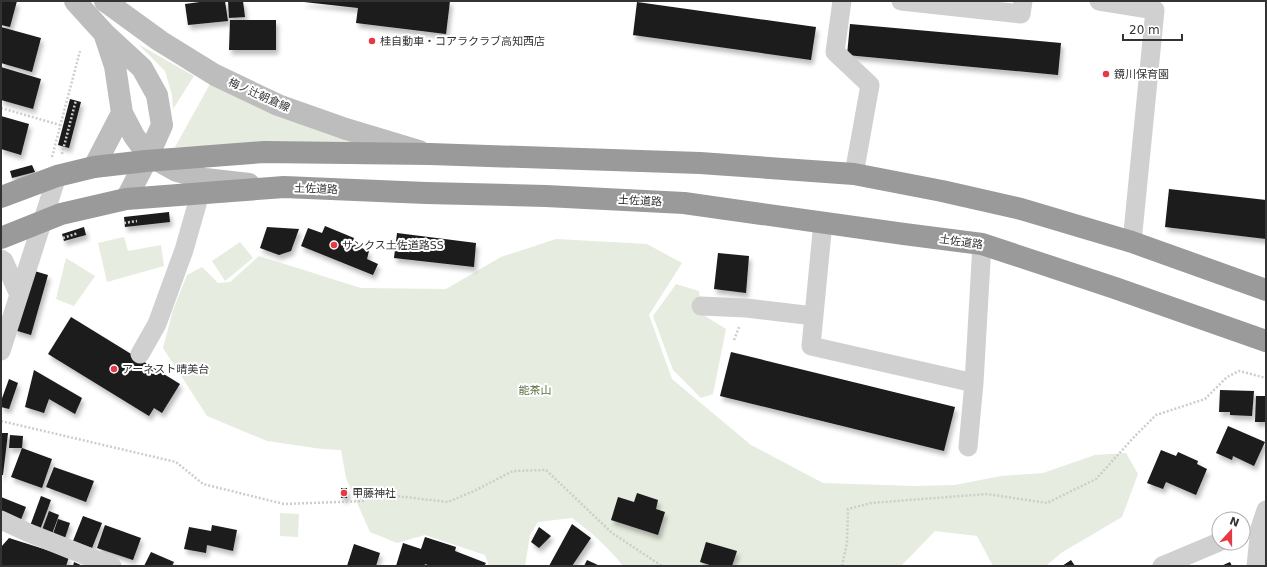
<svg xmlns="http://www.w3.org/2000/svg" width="1267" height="567" viewBox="0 0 1267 567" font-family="'DejaVu Sans','Noto Sans JP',sans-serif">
  <defs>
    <filter id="shadow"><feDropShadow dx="2.5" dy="4.5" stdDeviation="2" flood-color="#0004"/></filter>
  </defs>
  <rect width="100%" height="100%" fill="#fff"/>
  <path fill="#e6ecdf" d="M138,44L194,76L173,109L172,95L165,71Z
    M210,84L353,142L175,147Z
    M124,237L128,251L161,245L164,266L107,282L98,243Z
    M556,239L647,244L682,263L649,315L672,379L751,445L823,483L914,486L955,485L1001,476L1043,473L1095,455L1126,453L1138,474L1122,517L1061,553L1046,566H993L977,536L935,531L901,566H623C608,547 591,532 572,518L538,522L530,535L525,566H489L485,555L425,535L397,543L370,532L346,478L341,450L322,449L267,441L207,416L163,348L173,310L187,275L202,267L218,283L230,282L259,256L361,288L446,289L501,257Z
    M240,242L253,258L225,281L212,261Z
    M66,258L95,276L74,306L56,299Z
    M676,284L699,291L702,314L726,329L713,394L701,398L673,370L653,316Z
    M280,513L299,514L298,537L280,536Z"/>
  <path fill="#1a1a1a" filter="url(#shadow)" d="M1,1H17L10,27L1,25Z
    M207,1H225L228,21L188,25L185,4Z
    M228,1H243L245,17L229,18Z
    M304,1H450L446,34L356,23L358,8L304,2Z
    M637,2L816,27L811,60L633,35Z
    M230,20H276V50H229Z
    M850,24L1061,43L1058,75L847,55Z
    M1,27L41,38L32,72L1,63Z
    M1,67L41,79L33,109L1,100Z
    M70,99L81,102L69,148L58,145Z
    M1,116L29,124L21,155L1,149Z
    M32,165L35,172L12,178L10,171Z
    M1169,189L1266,200V239L1165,227Z
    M169,212L170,222L125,227L124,217Z
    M325,226L354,238L352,244L369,251L367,259L378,264L373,275L301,246L308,228L322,233Z
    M84,227L86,235L64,241L62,234Z
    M267,227L299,229L291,251L279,255L260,248Z
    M397,233L476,243L474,267L394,258Z
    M718,253L749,256L746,293L714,289Z
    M31,270L48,275L31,335L14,330Z
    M71,317L180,384L162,413L154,408L149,416L48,354Z
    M731,352L955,407L944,451L720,396Z
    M34,370L82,398L75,414L49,399L44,413L25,407Z
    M9,379L18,383L9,409L1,407V401Z
    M1220,390L1254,391L1252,416L1230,415V412H1219Z
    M1256,396H1266V422H1255Z
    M1228,426L1265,442L1254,466L1233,456L1232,460L1216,453Z
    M1,433H8L3,475H1Z
    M10,435L23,436L22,448H9Z
    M22,448L52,459L42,488L11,477Z
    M1161,450L1176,456L1178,452L1198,461L1197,464L1207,469L1196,495L1166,482L1163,489L1147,483Z
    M54,467L94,481L86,502L46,487Z
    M341,488H347V498H341Z
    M637,493L658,500L656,509L665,512L658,535L611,520L618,497L634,502Z
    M41,496L51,500L40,530L30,526Z
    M1,497L26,507L20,522L1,515Z
    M49,511L59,515L52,534L42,530Z
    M83,516L102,523L92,548L73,541Z
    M58,519L70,523L65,538L53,534Z
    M572,524L591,538L572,566H549Z
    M105,525L141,538L133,560L97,548Z
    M212,525L237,530L233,551L207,545L206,553L184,549L189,527L211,531Z
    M539,527L551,536L539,548L531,542Z
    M425,537L456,547L455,551L486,563L484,566H431L425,564L424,566H396L403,543L421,549Z
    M9,538L69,557L66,566H1V547Z
    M706,542L737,551L732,566H713L700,562Z
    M354,544L380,553L376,566H347Z
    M151,552L174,562L172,566H144Z
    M587,560L600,566H584Z
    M1071,560L1075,566H1062Z
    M74,562L83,566H73Z
    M1230,562L1232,566H1221Z"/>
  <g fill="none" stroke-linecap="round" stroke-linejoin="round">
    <path stroke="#cdcdcd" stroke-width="2.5" stroke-dasharray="2 2" stroke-linecap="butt" d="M1,108L60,125
      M62,154L76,100
      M52,157L80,51
      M124,223L137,221
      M63,238L78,233
      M734,340L739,327
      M1,421L176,462L203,484L284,504L364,501L370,493L448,502L474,491L513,471L546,470L612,533L662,566
      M842,566L847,543L848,509L871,503L987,494L1047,503L1096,479L1135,436L1156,415L1205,399L1227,377L1239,371L1266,378"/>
    <path stroke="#d0d0d0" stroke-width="19" d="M842,1L835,52L870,85L854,174
      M901,1L1021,14L1023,1
      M1099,1L1155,10L1132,242
      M823,222L811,346L974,383
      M1,259L4,261L19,295
      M701,306L746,308L814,316
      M1,351L57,176
      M140,354L157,324L184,250L200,194
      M968,447L974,383L982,244
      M1,520L29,533L112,566
      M1162,566L1219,542
      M1256,566L1260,528L1266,510"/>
    <path stroke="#bdbdbd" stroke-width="22" d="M75,1L104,33L142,68L157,95L162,125L146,161L126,199
      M105,1L160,41L215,75L278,105L346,129L419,151
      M104,33L115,66L122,113L134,136L148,155L177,171L205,179L249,184
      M94,167L122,113"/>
    <path stroke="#9a9a9a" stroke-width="22" d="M1,197L57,176L94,167L146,161L264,152L430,154L700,163L854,174L942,191L1021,209L1132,242L1266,290
      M1,238L61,214L126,199L284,187L426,193L546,196L684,203L904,234L982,244L1115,288L1266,341"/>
  </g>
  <g fill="#e63946" stroke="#fff" stroke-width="1.5">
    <circle cx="372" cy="41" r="4"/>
    <circle cx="1106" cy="74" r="4"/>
    <circle cx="334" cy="245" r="4"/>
    <circle cx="114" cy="369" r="4"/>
    <circle cx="344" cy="493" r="4"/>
  </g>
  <g text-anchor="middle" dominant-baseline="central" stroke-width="4" stroke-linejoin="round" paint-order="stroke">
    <g font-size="11" fill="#333" stroke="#fff" text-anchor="start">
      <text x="380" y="41">桂自動車・コアラクラブ高知西店</text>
      <text x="1114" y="74">鏡川保育園</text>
      <text x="342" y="245">サンクス土佐道路SS</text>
      <text x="122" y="369">アーネスト晴美台</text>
      <text x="352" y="493">甲藤神社</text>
    </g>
    <g font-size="11" fill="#333" stroke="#fff">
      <text transform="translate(259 95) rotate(24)">梅ノ辻朝倉線</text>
      <text transform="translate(316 189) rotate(2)">土佐道路</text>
      <text transform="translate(640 201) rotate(3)">土佐道路</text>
      <text transform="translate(961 242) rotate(8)">土佐道路</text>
    </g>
    <g font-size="11" fill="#56703f" stroke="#fff">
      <text x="535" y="390">能茶山</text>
    </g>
  </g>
  <rect width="1267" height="567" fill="none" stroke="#333333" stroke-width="4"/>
  <g transform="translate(1231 531) rotate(21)"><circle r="19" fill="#ffffff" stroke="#adadad"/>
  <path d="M0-3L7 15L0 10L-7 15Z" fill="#e63946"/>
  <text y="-6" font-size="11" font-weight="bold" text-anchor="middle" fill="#333333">N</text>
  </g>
  <path d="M1123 34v6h59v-6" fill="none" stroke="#333333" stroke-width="2"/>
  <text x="1129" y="34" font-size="12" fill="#333333" stroke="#ffffff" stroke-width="3" paint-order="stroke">20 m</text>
</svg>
